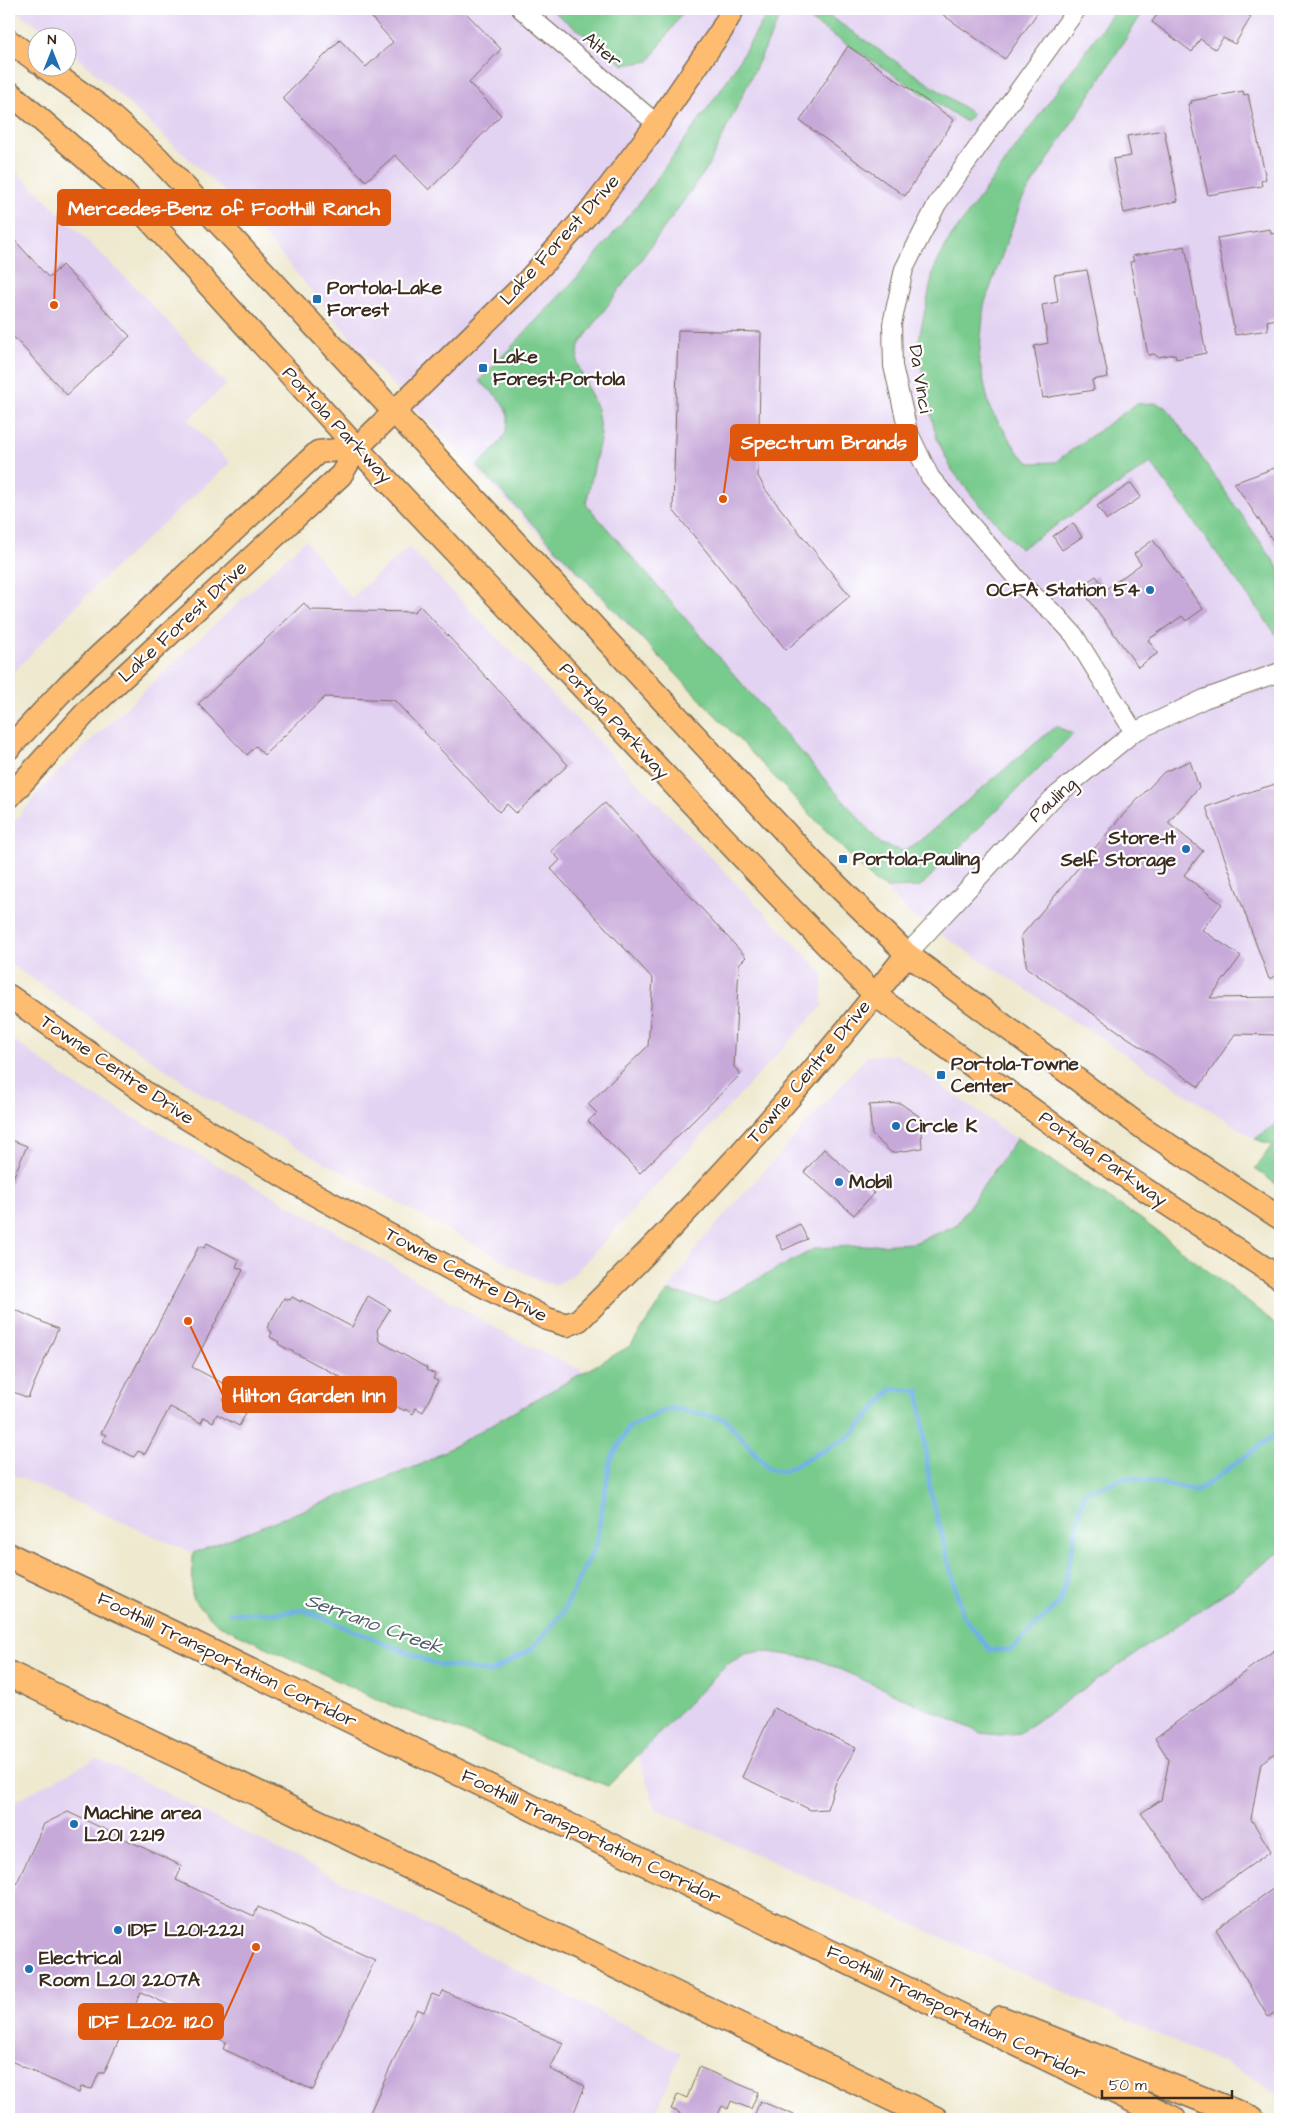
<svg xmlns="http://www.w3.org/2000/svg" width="1289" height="2128" viewBox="0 0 1289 2128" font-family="'Architects Daughter',sans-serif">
  <rect width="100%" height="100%" fill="#fff"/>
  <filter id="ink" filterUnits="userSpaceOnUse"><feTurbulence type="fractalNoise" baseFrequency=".02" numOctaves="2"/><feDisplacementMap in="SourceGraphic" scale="10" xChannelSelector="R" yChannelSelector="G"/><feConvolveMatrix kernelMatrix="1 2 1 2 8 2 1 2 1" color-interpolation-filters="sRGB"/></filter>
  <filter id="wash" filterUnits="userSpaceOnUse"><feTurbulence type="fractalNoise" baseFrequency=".0096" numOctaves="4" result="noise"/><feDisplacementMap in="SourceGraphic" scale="20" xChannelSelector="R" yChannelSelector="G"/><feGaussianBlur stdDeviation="1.12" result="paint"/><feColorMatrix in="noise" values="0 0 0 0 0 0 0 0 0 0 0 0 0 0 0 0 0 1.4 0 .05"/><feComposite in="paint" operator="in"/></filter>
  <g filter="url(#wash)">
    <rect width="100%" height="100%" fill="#eee9cf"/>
    <path fill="#e3d3f2" d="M13,9H1280V1121L1255,1139L910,914L377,369L237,203L68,48V38L54,37Z
      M9,164L145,297L226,385L188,420L230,463L100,581L9,677Z
      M305,540L351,598L409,547L823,973L822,1006L575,1273L557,1285L542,1282L208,1098L9,963V828L49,780Z
      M9,1037L78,1087L328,1227L507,1335L585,1372L422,1464L193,1553L9,1473Z
      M896,1054L1016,1139L956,1225L914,1243L816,1248L715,1302L668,1291L700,1243L867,1056Z
      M1280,1551V2098L1249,2075L656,1809L638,1756L726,1665L745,1654L761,1651L817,1659L981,1733L1232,1588Z
      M97,1758L681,2053L653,2119H9V1804Z"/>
    <path fill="#78cb8d" stroke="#5a7a56" d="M550,9H685L649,61L624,65Z
      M770,9H789L780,17L708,167L579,345L577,363L597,409L601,435L586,504L881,844L903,851L917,843L1056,726L1073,734L920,887L886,888L876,883L477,466C494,450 520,428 502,403C496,394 486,387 479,381L582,272L642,199L725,84Z
      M793,9H819L973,114L966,122Z
      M1116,9H1145L1022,200L984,305L979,360L990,409L1018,452L1030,463L1055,462L1136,404L1155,403L1167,408L1280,570V640L1151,463L1020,549L974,498L952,470L937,439L924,387L919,339L933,272L948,241Z
      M1280,1121V1187L1255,1169L1272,1145L1255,1139Z
      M1017,1138L1141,1219L1280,1327V1551L1232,1588L1019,1733L1000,1735L981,1733L817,1659L761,1651L745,1654L726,1665L608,1786L385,1703L217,1624L192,1598L193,1553L422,1464L630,1346L668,1291L715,1302L816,1248L914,1243L956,1225Z"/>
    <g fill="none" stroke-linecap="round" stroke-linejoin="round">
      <path stroke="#70b2e5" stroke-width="5" d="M230,1613H280L303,1610L435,1664L491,1672L533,1648L563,1612L596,1544L610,1461L629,1427L670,1408L725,1419L769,1469L784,1471L851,1436L892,1389L919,1391L930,1490L963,1616L990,1650H1011L1061,1601L1084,1493L1128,1477L1198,1491L1280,1431"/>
    </g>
    <g id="blocks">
      <path fill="#c7a9d9" d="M364,9H462L501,49L469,83L501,115L429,190L395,155L366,181L282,98L340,40L366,67L393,42Z
        M935,9H1040L1005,59Z
        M1161,9H1238L1251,17L1235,44L1223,38L1215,49L1200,39L1192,52L1152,22Z
        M848,46L954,120L905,196L800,121Z
        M1243,91L1244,95L1248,94L1266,179L1261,181L1262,186L1208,195L1188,104L1192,103L1191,101Z
        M1164,130L1178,201L1124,213L1113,159L1131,156L1127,136Z
        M1270,229L1271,234L1277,233L1280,252V318L1267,321L1268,330L1235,335L1217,238Z
        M9,234L49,278L62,265L130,336L67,395L9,332Z
        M1185,246L1206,353L1176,359L1175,354L1158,357L1154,354L1148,355L1130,262L1134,261L1132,256Z
        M1087,270L1108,377L1092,380L1094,390L1043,398L1034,346L1048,343L1042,305L1058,302L1054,275Z
        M678,330L761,332L758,476L765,489L850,596L786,650L673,510Z
        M1280,466V551L1234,483Z
        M1131,483L1141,497L1107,520L1097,506Z
        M1073,523L1082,537L1062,550L1053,536Z
        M1153,540L1203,609L1186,621L1182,616L1148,640L1158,653L1138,667L1080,587L1096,576L1106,589L1141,564L1134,554Z
        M304,603L310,610L414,612L420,606L568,765L516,813L507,804L499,812L394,700L325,697L264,755L256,746L247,755L198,704Z
        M1190,761L1199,787L1168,823L1203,851L1184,875L1222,904L1202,930L1241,956L1210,998L1280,997V1035L1235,1034L1199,1087L1027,968L1021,936L1121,817L1164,772Z
        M1280,783V974L1269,979L1206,807L1255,790Z
        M605,803L746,957L739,964L734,1067L741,1074L640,1173L588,1121L597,1113L588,1104L648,1046L653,979L551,869L560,860L551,851Z
        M900,1103L920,1117L922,1148L892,1153L872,1135L869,1105Z
        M9,1139L27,1146L9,1187Z
        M824,1149L874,1193L854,1215L804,1172Z
        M800,1224L807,1239L783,1250L776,1236Z
        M207,1243L239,1260L236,1267L243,1270L192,1367L230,1387L223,1401L246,1413L239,1426L217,1414L213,1422L204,1417L201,1423L170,1407L145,1454L138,1451L134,1457L103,1441L106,1435L101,1433L199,1246L204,1248Z
        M368,1296L390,1309L377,1330L379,1341L427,1368L426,1370L435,1374L433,1379L438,1381L423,1412L416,1408L413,1414L405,1409V1411L278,1344L279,1342L270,1337L272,1332L267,1328L284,1298L290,1300L292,1297L301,1302V1300L352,1327Z
        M9,1307L58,1329L28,1398L9,1390Z
        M1280,1646V1749L1261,1763L1251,1819L1271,1851L1202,1900L1141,1813L1161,1800L1169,1760L1155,1738Z
        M774,1708L856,1748L836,1782L827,1809L811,1810L742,1777Z
        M68,1812L182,1866L176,1880L254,1916L258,1907L375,1960L313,2090L223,2049L226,2042L208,2034L207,2023L141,1992L104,2073H99L92,2089L81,2087L79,2093L9,2060V1900L44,1824Z
        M1280,1884V2009L1268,2017L1216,1929Z
        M443,1991L563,2043L550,2069L585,2086L571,2119H367L417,2009L424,2012L432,1994L440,1997Z
        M699,2067L758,2092L751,2109L731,2101L728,2109L722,2106L716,2119H678L680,2113L671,2109L678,2094L687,2098Z
        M760,2101L804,2119H753Z"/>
    </g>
  </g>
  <g filter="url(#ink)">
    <use href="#blocks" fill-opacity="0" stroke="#7a6d5c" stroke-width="1"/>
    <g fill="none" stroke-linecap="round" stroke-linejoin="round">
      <defs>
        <path id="minor" d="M521,9L657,124
          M1077,9L937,204L904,269L892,324L893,366L908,431L930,477L1024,587L1057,616L1074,635L1134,732
          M907,954L1052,799L1134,732L1204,699L1280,672"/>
        <path id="major" d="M9,41L38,62
          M46,68L101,107L157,157L811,860L907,954L1143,1128L1280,1218
          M9,92L123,191L357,448L776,893L875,995L1114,1169L1280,1278
          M9,748L68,685L318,452L357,448
          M9,797L91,707L341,475L357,448L524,285L594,207L657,124L721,31L733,9
          M9,996L151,1097L314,1194L453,1270L547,1319L567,1325L579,1320C697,1206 807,1083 907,954"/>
        <path id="highway" d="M9,1556L198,1646L1173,2119
          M9,1674L935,2119
          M1001,2019L1252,2119"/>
      </defs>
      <use href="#minor" stroke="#7a6d5c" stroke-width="20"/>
      <use href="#major" stroke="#7a6d5c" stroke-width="25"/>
      <use href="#highway" stroke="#7a6d5c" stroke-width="28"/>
      <use href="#minor" stroke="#fff" stroke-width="18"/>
      <use href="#major" stroke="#febc70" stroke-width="22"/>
      <use href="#highway" stroke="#febc70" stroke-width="25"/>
    </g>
  </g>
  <g fill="#1f6fb2" stroke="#fff" stroke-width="2">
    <rect x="312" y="294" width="10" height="10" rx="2.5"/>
    <rect x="478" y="363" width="10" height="10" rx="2.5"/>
    <circle cx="1150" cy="590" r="5"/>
    <circle cx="1186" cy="849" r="5"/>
    <rect x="838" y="854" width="10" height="10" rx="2.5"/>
    <rect x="936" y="1070" width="10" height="10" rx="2.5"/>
    <circle cx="896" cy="1126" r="5"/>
    <circle cx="839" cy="1182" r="5"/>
    <circle cx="74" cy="1824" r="5"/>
    <circle cx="118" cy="1930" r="5"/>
    <circle cx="29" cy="1969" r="5"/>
  </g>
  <g text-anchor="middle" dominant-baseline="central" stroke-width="4.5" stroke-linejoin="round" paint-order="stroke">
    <g font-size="19" fill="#3b2a1e" stroke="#fff">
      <text transform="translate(602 50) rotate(40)">Alter</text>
      <text transform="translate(560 240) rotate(-48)">Lake Forest Drive</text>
      <text transform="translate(920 379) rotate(81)">Da Vinci</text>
      <text transform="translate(337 425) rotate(47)">Portola Parkway</text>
      <text transform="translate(183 622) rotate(-43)">Lake Forest Drive</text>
      <text transform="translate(614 721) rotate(47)">Portola Parkway</text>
      <text transform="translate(1053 800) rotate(-42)">Pauling</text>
      <text transform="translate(117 1070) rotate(34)">Towne Centre Drive</text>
      <text transform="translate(809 1072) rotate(-50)">Towne Centre Drive</text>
      <text transform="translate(1103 1159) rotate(35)">Portola Parkway</text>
      <text transform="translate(466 1275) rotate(28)">Towne Centre Drive</text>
      <text transform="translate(227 1660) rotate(26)">Foothill Transportation Corridor</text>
      <text transform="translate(591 1837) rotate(26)">Foothill Transportation Corridor</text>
      <text transform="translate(956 2013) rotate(26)">Foothill Transportation Corridor</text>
    </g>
    <g font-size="19" font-weight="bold" fill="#3b2a1e" stroke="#fff" text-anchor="start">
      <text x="327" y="288">Portola-Lake<tspan x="327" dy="22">Forest</tspan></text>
      <text x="493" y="357">Lake<tspan x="493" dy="22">Forest-Portola</tspan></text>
      <text x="1140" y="590" text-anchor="end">OCFA Station 54</text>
      <text x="1176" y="838" text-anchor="end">Store-It<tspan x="1176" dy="22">Self Storage</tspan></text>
      <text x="853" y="859">Portola-Pauling</text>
      <text x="951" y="1064">Portola-Towne<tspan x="951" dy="22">Center</tspan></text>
      <text x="906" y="1126">Circle K</text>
      <text x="849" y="1182">Mobil</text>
      <text x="84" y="1813">Machine area<tspan x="84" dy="22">L201 2219</tspan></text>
      <text x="128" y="1930">IDF L201-2221</text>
      <text x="39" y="1958">Electrical<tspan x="39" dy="22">Room L201 2207A</tspan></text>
    </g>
    <g font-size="20" font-style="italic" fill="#4e5a64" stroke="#fff">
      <text transform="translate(374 1624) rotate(20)">Serrano Creek</text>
    </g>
  </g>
  <path fill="none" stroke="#df570d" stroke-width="2" d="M54 305L58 208M723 499L731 442M188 1321L223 1395M256 1947L223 2021"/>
  <g fill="#df570d" stroke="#fff" stroke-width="2">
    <circle cx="54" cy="305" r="5"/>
    <circle cx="723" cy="499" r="5"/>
    <circle cx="188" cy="1321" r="5"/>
    <circle cx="256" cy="1947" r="5"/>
  </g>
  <g fill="#df570d" stroke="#df570d" stroke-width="2">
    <rect x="58" y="190" width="332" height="35" rx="5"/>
    <rect x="731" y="425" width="186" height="35" rx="5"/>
    <rect x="223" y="1377" width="173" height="35" rx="5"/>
    <rect x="79" y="2004" width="144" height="35" rx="5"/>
  </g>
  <g font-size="20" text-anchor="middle" font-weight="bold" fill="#fff">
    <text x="224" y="215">Mercedes-Benz of Foothill Ranch</text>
    <text x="824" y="449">Spectrum Brands</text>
    <text x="309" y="1402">Hilton Garden Inn</text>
    <text x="151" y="2028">IDF L202 1120</text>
  </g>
  <rect width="1289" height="2128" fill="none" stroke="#fff" stroke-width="30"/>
  <g transform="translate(52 52)"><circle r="24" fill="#ffffff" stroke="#b1aaa5"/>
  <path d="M0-4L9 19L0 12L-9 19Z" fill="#1f6fb2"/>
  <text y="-8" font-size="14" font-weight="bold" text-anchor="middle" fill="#3b2a1e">N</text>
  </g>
  <path d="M1102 2090v8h130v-8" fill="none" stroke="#3b2a1e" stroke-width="2.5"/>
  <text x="1109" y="2090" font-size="15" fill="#3b2a1e" stroke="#ffffff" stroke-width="4" paint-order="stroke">50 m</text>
</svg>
